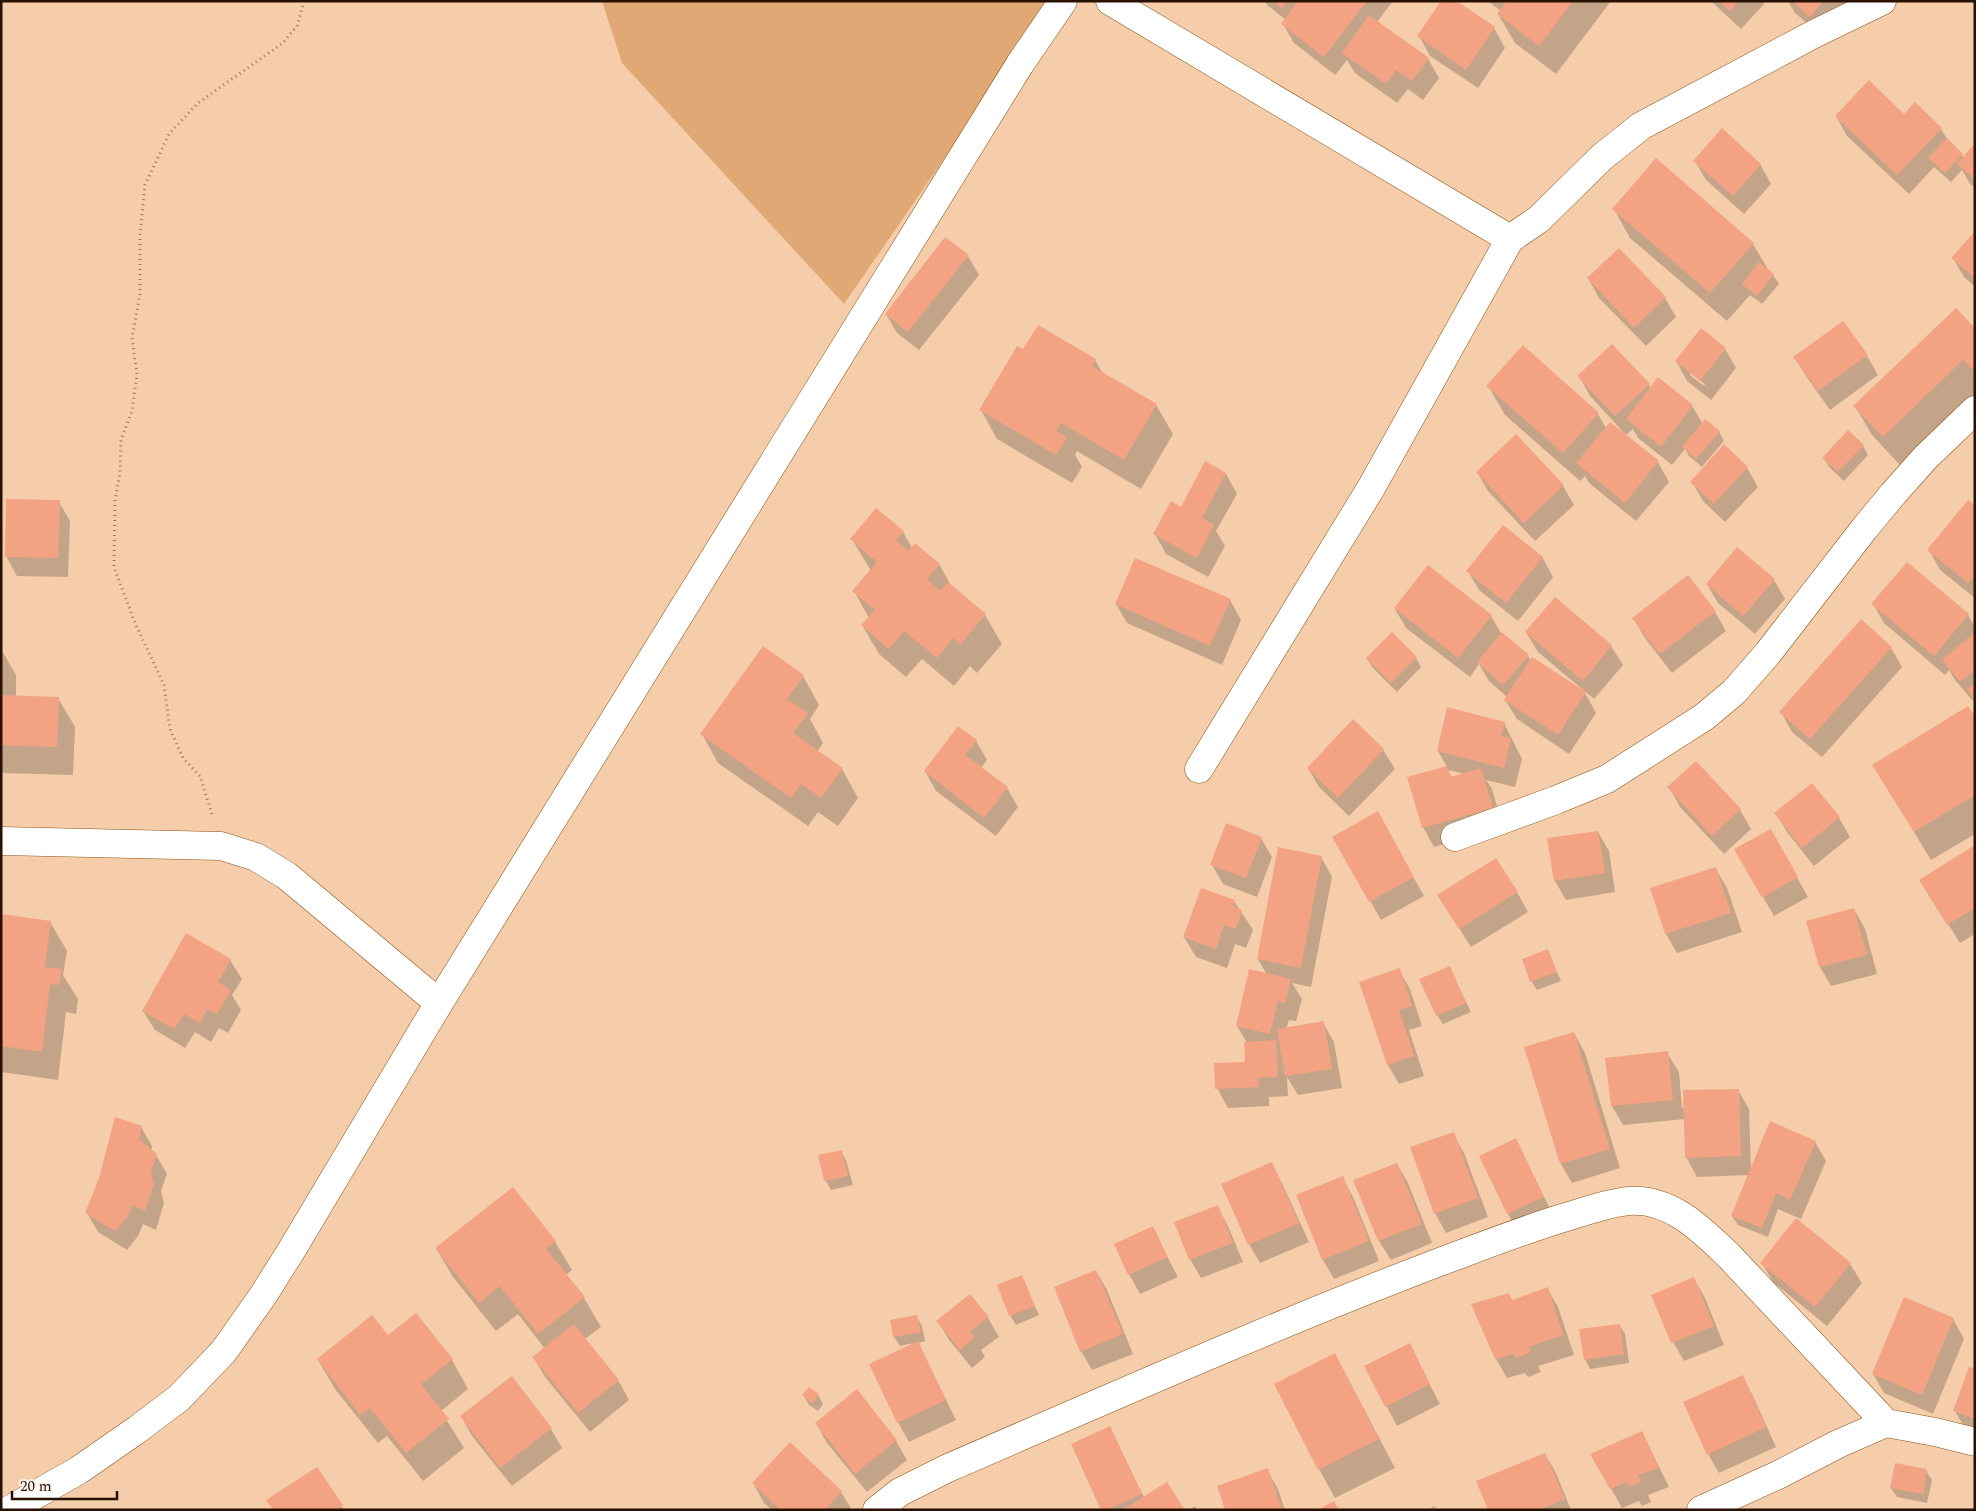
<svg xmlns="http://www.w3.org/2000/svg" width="1976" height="1511" viewBox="0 0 1976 1511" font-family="Spectral,serif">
  <rect width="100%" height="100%" fill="#f5cdab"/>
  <path fill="#e0a875" d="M602,1H1053L844,304L622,63Z"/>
  <path fill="#0003" fill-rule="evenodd" d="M1265,1H1393L1377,22L1428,59L1439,78L1423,100L1408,89L1397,103L1355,73L1347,60L1335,75L1294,43L1283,24L1286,20L1267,5Z
    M1455,1L1494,28L1505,48L1478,88L1430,56L1419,36Z
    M1488,1H1611L1556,74L1515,43L1498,14L1501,11Z
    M1711,1H1763L1764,4L1741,29Z
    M1788,1H1847L1848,4L1821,35L1795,13Z
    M1904,115L1941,129L1949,142L1964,158L1975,144V188L1970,184L1962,170L1951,182L1934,167L1909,194L1847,136L1836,116Z
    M1695,161L1760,164L1771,184L1744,214L1706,180Z
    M1614,209L1753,244L1769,271L1773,275L1779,284L1762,304L1750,295L1727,321L1630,238Z
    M1975,233V287L1964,277L1953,258Z
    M1619,250L1665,298L1676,317L1646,346L1599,298L1588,278Z
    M968,256L979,275L919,350L897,333L886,314Z
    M1843,322L1867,356L1878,375L1830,410L1806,376L1795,357Z
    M1975,330V394L1900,465L1872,435L1855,406Z
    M1725,349L1736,368L1711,400L1687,381L1676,361ZM1690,372L1705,384L1704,386L1690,375Z
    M1024,351L1095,360L1103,374L1156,405L1173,434L1141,489L1077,451L1075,455L1082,467L1072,483L997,439L981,410Z
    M1579,376L1649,385L1651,389L1658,379L1692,406L1703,424L1719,432L1724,441L1702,467L1689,456L1685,449L1672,465L1638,438L1633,429L1626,435L1590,396Z
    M1488,386L1598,414L1606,428L1658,462L1669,482L1636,521L1589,483L1585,476L1580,481L1505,415Z
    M1516,436L1563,486L1574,505L1535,541L1488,491L1477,472Z
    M1863,446L1868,455L1844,481L1829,467L1824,458Z
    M1205,463L1226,474L1237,494L1216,531L1225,546L1208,577L1166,554L1155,534L1181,509Z
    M1747,468L1758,487L1725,522L1703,501L1692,482Z
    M59,502L70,521L68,577L17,576L6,556Z
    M1975,507V598L1940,570L1929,550Z
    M903,532L912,548L939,564L952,587L985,615L1002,644L977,673L970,666L954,686L922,659L906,677L879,654L862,625L869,618L854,591L871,571L852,539Z
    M1542,557L1553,577L1518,621L1479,590L1468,571Z
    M1688,576L1715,612L1726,631L1672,673L1645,638L1634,619Z
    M1774,580L1785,599L1755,634L1718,603L1707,584Z
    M1555,598L1611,646L1623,665L1594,699L1538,652L1526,632Z
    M1230,600L1241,620L1222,665L1127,623L1116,604Z
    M1873,604L1968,615L1975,627V699L1972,700L1955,680L1949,670L1945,675L1884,623Z
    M1395,609L1491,616L1502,635L1528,656L1531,661L1584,691L1596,713L1569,754L1517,719L1505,700L1507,697L1489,681L1479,664L1470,677L1406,628Z
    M1891,648L1902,667L1822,757L1792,732L1781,712Z
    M1,649L16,675V697L58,698L75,727L73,775L1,773Z
    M1416,658L1421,667L1397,692L1373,668L1367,659Z
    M803,676L819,705L810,719L823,743L817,752L842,769L858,798L838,826L818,812L808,826L718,763L702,734Z
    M1975,719V834L1931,860L1873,765Z
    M1353,721L1383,750L1395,769L1349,816L1319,787L1308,768Z
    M1504,723L1522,759L1515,787L1486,780L1492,789L1503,827L1434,847L1423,827L1447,767L1438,751ZM1448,770L1465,774L1452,778Z
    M976,741L987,760L981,768L1007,788L1018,807L996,836L936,791L925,771Z
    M1811,784L1839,818L1850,837L1814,866L1787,832L1776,813Z
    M1669,787L1740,810L1751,829L1724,854L1680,807Z
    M1770,830L1808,897L1774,916L1736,850Z
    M1388,832L1424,896L1381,920L1334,837Z
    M1598,832L1609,851L1615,892L1566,900L1555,881L1548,839Z
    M1261,838L1272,857L1257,897L1223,884L1212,865Z
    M1975,846V934L1960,943L1932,899Z
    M1321,857L1332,877L1311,987L1292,983L1302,999L1296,1021L1289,1020L1286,1029L1323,1023L1334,1042L1342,1088L1298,1095L1287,1077L1288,1096L1269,1097V1106L1228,1108L1217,1088L1246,1063L1247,1043L1237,1026L1267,975L1258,959Z
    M1716,869L1727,888L1742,932L1677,953L1666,934L1652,889Z
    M1517,892L1528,912L1471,947L1450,914Z
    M1234,901L1253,930L1246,948L1235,944L1227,968L1196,957L1184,937Z
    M1854,909L1865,929L1877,974L1831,986L1820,967Z
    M1,915L50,922L67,951L63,975L78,999L76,1014L66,1012L58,1080L1,1072Z
    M1547,950L1561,981L1537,990L1531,981Z
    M230,960L242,979L232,995L241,1010L228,1033L219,1028L211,1042L195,1032L185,1048L155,1030L143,1011Z
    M1399,970L1410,989L1422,1026L1409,1030L1424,1076L1399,1084L1388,1065Z
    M1454,977L1471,1012L1443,1024L1437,1015Z
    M1574,1033L1585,1053L1620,1168L1572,1183L1561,1164Z
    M1667,1053L1679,1072L1682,1108L1738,1090L1749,1109L1751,1168L1815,1142L1826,1161L1801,1219L1778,1209L1768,1237L1738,1225L1732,1216L1748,1175L1697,1177L1686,1157L1685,1119L1623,1125L1612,1106L1607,1059Z
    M141,1127L152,1146L151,1151L156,1155L167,1174L161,1191L164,1203L156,1230L143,1224L138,1236L127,1250L98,1232L87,1213Z
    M1453,1134L1464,1153L1488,1217L1446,1233L1435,1213Z
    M1516,1140L1554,1217L1519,1233L1508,1214Z
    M841,1151L846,1160L853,1185L831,1190L826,1181L819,1156Z
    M1271,1164L1282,1183L1309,1242L1260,1263L1249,1244Z
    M1397,1164L1408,1183L1432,1243L1391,1260L1379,1241L1355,1181Z
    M1342,1177L1353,1197L1379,1261L1334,1279L1323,1260L1297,1195Z
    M1217,1206L1228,1226L1243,1262L1201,1278L1190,1259Z
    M1152,1228L1178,1277L1140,1294L1129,1274Z
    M555,1242L572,1270L566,1275L584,1298L601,1327L585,1339L618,1380L629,1400L590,1432L545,1377L534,1358L545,1349L518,1314L496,1331L453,1277L436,1248Z
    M1762,1263L1850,1264L1862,1283L1827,1326L1773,1282Z
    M1096,1271L1107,1290L1133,1354L1092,1370L1081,1351Z
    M1021,1277L1039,1315L1016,1325L1010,1315Z
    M1694,1279L1705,1298L1724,1345L1684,1361L1673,1342Z
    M1547,1288L1558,1307L1574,1355L1538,1366L1541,1372L1528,1377L1525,1373L1507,1378L1496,1359L1509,1294L1513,1301Z
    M416,1314L452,1360L468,1389L441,1411L464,1448L423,1481L387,1436L378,1443L335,1389L318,1360L388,1336Z
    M917,1317L922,1326L925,1341L918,1343L956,1420L909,1442L898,1422L914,1343L900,1346L894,1337L891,1321Z
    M988,1318L999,1337L981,1350L985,1357L972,1368L949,1340L938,1321Z
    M1953,1319L1964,1339L1933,1414L1884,1393L1873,1374Z
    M1619,1325L1625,1334L1629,1363L1590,1369L1585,1359Z
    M1409,1345L1440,1404L1397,1426L1366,1367Z
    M1335,1354L1395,1468L1335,1498L1319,1469Z
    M1975,1370V1434L1966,1430L1955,1411Z
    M512,1377L551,1429L562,1448L512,1486L472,1436L461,1416Z
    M1742,1377L1753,1396L1776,1447L1719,1473L1708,1454Z
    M818,1395L823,1404L818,1411L809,1405L804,1396Z
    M816,1423L896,1441L907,1460L867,1492L827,1443Z
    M1109,1428L1144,1497L1183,1510H1103Z
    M1642,1432L1669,1487L1648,1495L1651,1502L1642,1506L1639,1501L1622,1508L1592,1455Z
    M790,1444L841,1492L852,1510H772L764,1503L753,1483Z
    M1545,1454L1556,1473L1571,1510H1490Z
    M317,1469L344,1510H273Z
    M1267,1470L1278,1489L1285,1510H1227Z
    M1926,1471L1932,1480L1927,1503L1897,1497L1891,1488Z
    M1195,1506L1197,1510H1189Z
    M1434,1506L1437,1510H1429Z"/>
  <path fill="#f3a383" d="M1273,1H1288L1282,8Z
    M1298,1H1367L1324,57L1281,24Z
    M1441,1H1457L1495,27L1466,70L1417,36Z
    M1507,1H1573L1539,46L1497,14Z
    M1719,1H1738L1730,11Z
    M1792,1H1823L1810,17Z
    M1369,15L1429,58L1412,81L1396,70L1386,84L1342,53Z
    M1869,80L1904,114L1915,102L1942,128L1897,175L1835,116Z
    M1722,128L1761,164L1733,196L1693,161Z
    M1947,138L1963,154L1945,173L1928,158Z
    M1975,143V179L1957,164Z
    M1656,158L1754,243L1710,293L1612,209Z
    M1975,231V278L1951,258Z
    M945,237L969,255L908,332L885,314Z
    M1619,248L1666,297L1634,328L1587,278Z
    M1759,262L1774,274L1757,296L1742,284Z
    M1956,308L1975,328V367L1972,369L1963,360L1883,437L1853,406Z
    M1843,321L1868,355L1818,391L1793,357Z
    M1038,325L1096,359L1092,366L1157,404L1124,460L1061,423L1056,431L1067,437L1056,455L979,410L1017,346L1023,349Z
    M1701,328L1726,348L1700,381L1675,361Z
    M1612,344L1650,384L1615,416L1577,376Z
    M1523,345L1599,413L1563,453L1486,386Z
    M1658,377L1693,405L1661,447L1626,419Z
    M1705,419L1720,431L1696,459L1682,447Z
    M1610,422L1659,461L1625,503L1576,463Z
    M1848,430L1864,445L1838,472L1822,458Z
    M1516,434L1564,485L1524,523L1476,472Z
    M1724,444L1748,467L1714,504L1690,482Z
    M1205,461L1226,473L1202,518L1214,525L1197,558L1153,534L1171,501L1181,507Z
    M6,499L60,500L58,558L5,557Z
    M1968,500L1975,505V575L1968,583L1927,550Z
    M876,508L904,531L896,540L908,551L915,543L940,564L927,579L940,591L948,582L986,614L960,645L953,638L937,658L904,631L889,649L861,625L875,610L852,591L877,562L850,539Z
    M1503,525L1543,557L1506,603L1466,571Z
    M1737,547L1775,579L1743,616L1706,584Z
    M1135,558L1231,599L1210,646L1115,604Z
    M1907,562L1969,614L1934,656L1871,604Z
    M1428,565L1492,615L1458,658L1394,608Z
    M1688,575L1716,611L1660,654L1632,618Z
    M1555,597L1612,645L1583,681L1525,632Z
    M1861,619L1892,647L1810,739L1779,712Z
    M1392,632L1417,657L1391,683L1366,658Z
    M1502,632L1529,655L1503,685L1477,662Z
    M1975,632V670L1960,682L1942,660Z
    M763,646L804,675L787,699L808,713L793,733L843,768L821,798L801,784L791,798L700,734Z
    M1532,657L1586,692L1558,735L1504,700Z
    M1975,684V702L1967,688Z
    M1,695L59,697L57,747L1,745Z
    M1968,706L1975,716V795L1914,832L1872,765Z
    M1447,707L1505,722L1501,736L1511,738L1504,768L1437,751Z
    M1353,719L1384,749L1338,798L1307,768Z
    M958,726L977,740L965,755L1008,787L984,818L924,771Z
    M1696,761L1741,809L1712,836L1667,787Z
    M1447,766L1450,777L1481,768L1493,808L1422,828L1407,777Z
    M1812,783L1840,817L1802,848L1774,813Z
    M1378,811L1414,877L1369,902L1332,837Z
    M1226,823L1262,837L1246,878L1210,865Z
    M1771,829L1798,877L1762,898L1734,849Z
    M1598,831L1605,873L1554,881L1547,838Z
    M1975,845V908L1947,925L1919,880Z
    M1278,847L1322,856L1301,968L1257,959Z
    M1496,858L1518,892L1459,929L1437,895Z
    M1716,867L1731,913L1665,934L1650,888Z
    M1201,888L1235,900L1233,906L1242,910L1236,929L1224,925L1216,949L1183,937Z
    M1854,908L1867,955L1819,967L1806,921Z
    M1,914L51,921L45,967L62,969L59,985L50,984L42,1052L1,1046Z
    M186,933L231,959L218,982L231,990L217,1014L207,1009L200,1023L184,1014L174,1029L142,1011Z
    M1548,949L1557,972L1530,982L1522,959Z
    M1450,966L1466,1003L1436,1016L1419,979Z
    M1400,968L1412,1006L1399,1010L1414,1056L1387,1065L1359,982Z
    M1249,969L1291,979L1285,1003L1278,1001L1270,1034L1236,1026Z
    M1324,1021L1332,1069L1285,1076L1277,1029Z
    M1574,1032L1610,1149L1560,1164L1524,1047Z
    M1276,1040L1278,1077L1258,1078L1259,1087L1215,1089L1214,1063L1245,1062L1244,1042Z
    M1668,1051L1673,1100L1611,1106L1605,1058Z
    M1739,1089L1741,1156L1685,1158L1683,1090Z
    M115,1117L142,1126L139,1139L157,1154L151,1171L154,1183L145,1211L132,1205L128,1216L115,1231L85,1213L99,1178Z
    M1770,1121L1816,1141L1790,1200L1776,1193L1762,1228L1731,1216Z
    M1454,1132L1478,1198L1434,1214L1410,1147Z
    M1516,1138L1544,1197L1507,1214L1479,1156Z
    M842,1150L848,1176L824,1181L818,1155Z
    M1272,1162L1299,1223L1248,1245L1221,1184Z
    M1397,1163L1422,1224L1378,1241L1353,1180Z
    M1343,1176L1369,1241L1322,1260L1296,1195Z
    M513,1187L556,1241L546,1249L585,1297L538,1334L500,1286L479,1303L435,1248Z
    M1218,1205L1233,1243L1189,1260L1174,1222Z
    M1796,1218L1851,1263L1815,1307L1760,1263Z
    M1153,1226L1168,1257L1128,1275L1114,1244Z
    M1096,1270L1123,1334L1080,1352L1054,1287Z
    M1022,1275L1035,1306L1009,1316L997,1285Z
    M1694,1277L1714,1326L1671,1343L1651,1295Z
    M1548,1287L1563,1335L1528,1347L1531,1352L1516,1358L1513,1354L1495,1359L1471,1304L1509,1293L1512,1300Z
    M970,1294L989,1317L970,1331L975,1337L960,1350L936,1321Z
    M1904,1297L1954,1318L1922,1395L1872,1374Z
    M416,1313L453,1359L421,1384L449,1419L406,1453L370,1408L360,1415L317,1359L372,1315L388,1335Z
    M917,1315L921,1332L893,1337L890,1320Z
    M574,1324L619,1380L578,1413L532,1357Z
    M1620,1324L1624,1354L1584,1360L1579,1329Z
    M918,1341L946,1400L897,1423L869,1364Z
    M1410,1343L1430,1384L1385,1407L1364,1366Z
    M1335,1353L1379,1439L1318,1470L1274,1384Z
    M1969,1367L1975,1369V1419L1953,1411Z
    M1743,1375L1766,1427L1707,1455L1683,1402Z
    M512,1376L552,1428L500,1468L460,1416Z
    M809,1387L819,1394L812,1403L802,1395Z
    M857,1389L897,1440L855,1474L815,1423Z
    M1110,1426L1142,1494L1106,1510H1101L1071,1444Z
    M1642,1431L1659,1468L1638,1475L1641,1482L1630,1487L1627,1482L1610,1489L1590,1454Z
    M790,1442L842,1491L825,1510H780L752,1483Z
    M1545,1453L1565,1499L1539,1510H1488L1476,1481Z
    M1895,1463L1927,1469L1923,1494L1890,1488Z
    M317,1467L343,1505L336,1510H273L266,1500Z
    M1268,1468L1282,1510H1225L1217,1486Z
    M1167,1482L1185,1510H1122Z
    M1334,1501L1339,1510H1317Z"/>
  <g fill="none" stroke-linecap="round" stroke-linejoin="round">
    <defs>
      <path id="minor" d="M1110,1L1510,239
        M1199,769L1371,488L1510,239L1539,219L1602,157L1641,126L1814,34L1882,1
        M1455,837L1556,800L1607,779L1704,717L1734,692L1768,653L1864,529L1893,494L1925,458L1975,410
        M1,841L221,846L256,857L287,876L439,1003
        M9,1510L79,1470L138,1429L179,1398L224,1351L264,1294L291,1251L439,1003L1020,64L1063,1
        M877,1510L900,1492L948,1468C1110,1398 1272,1326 1437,1263C1480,1247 1523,1230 1566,1217C1586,1211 1608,1203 1629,1201C1671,1198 1702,1230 1730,1257L1886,1423
        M1701,1510L1778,1475L1838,1444L1886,1423L1935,1432L1975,1442"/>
    </defs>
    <use href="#minor" stroke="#8e5411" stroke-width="29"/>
    <path stroke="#98785d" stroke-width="3" stroke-dasharray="1 4" stroke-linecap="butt" d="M212,814L200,776L183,758L170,729L164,685L135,623L114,567L115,500L120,473L121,440L132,411L137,374L132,338L140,294V235L145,185L169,134L198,103L283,43L297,26L304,2"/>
    <use href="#minor" stroke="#fff" stroke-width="28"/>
  </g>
  <rect width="1976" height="1511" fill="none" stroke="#281100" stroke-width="5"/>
  <path d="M12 1491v8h105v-8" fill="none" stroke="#281100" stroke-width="2.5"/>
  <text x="20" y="1491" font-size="15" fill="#281100" stroke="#fcf5ef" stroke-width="4" paint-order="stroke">20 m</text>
</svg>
